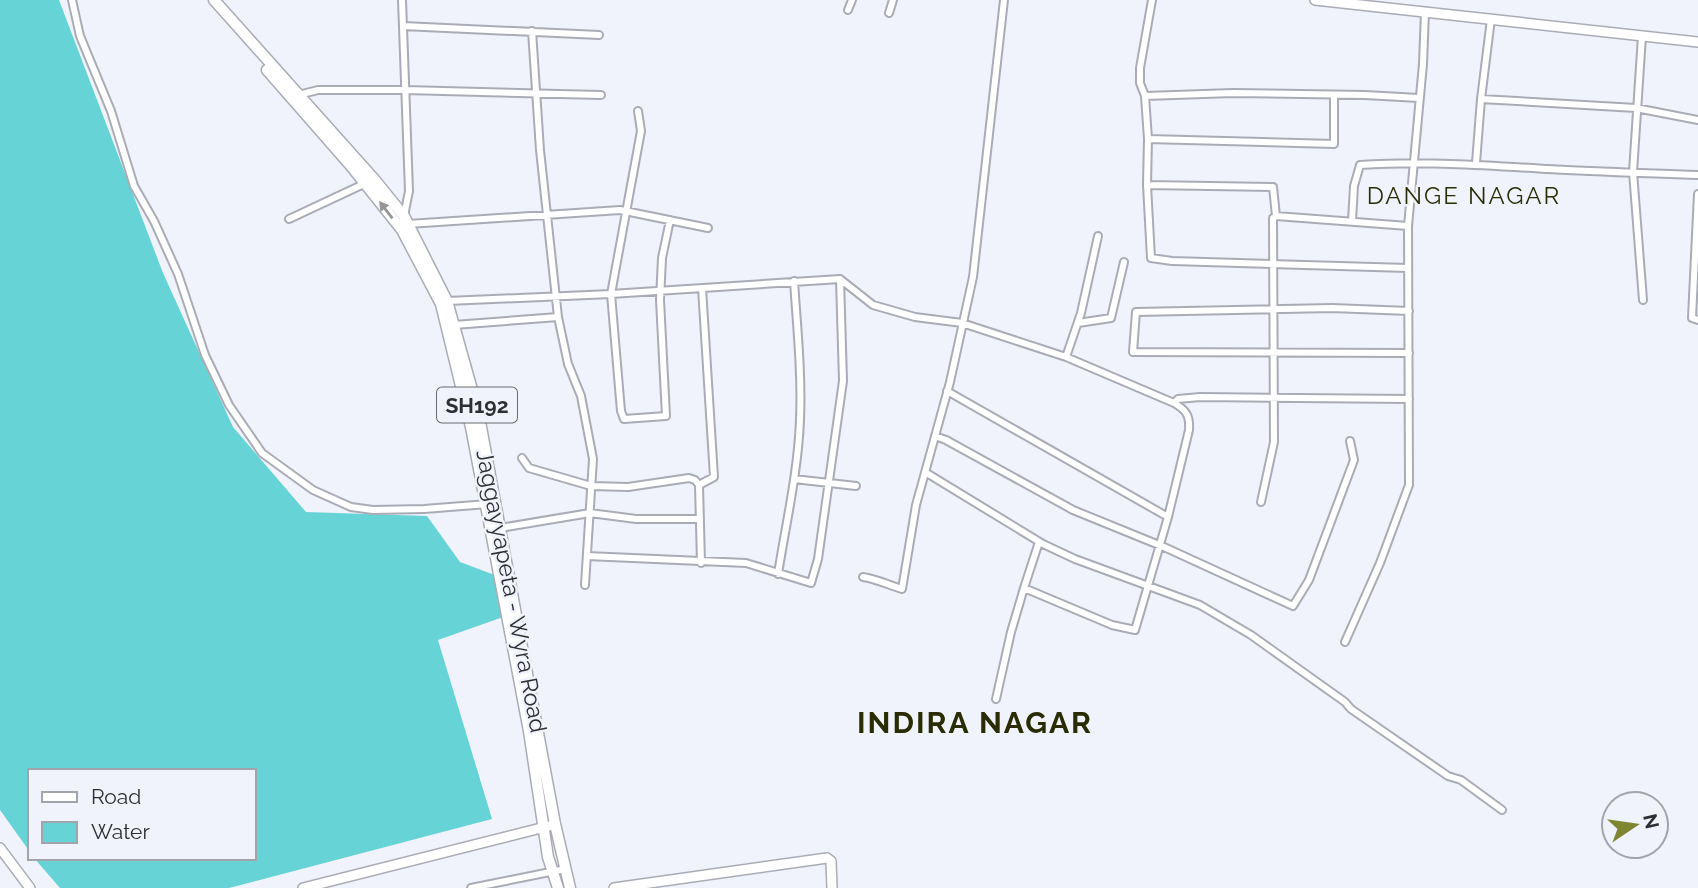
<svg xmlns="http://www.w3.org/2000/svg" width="1698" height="888" viewBox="0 0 1698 888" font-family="Raleway,sans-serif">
  <rect width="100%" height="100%" fill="#f0f2fc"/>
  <path fill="#66d4d7" d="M0,0H59L163,273L233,427L306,512L427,516L460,562L500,577L506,616L438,640L492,819L229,888H60L34,858H254V771H30V852L0,810Z"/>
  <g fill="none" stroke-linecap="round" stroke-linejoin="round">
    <defs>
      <path id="street" d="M72,0L80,36L111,111L134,186L154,221L178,274L205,355L229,405L262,453L313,490L351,507L373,510L424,509L488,504
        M402,0L409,191L404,216
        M1152,0L1140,68V83L1145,96L1148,139L1147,185L1151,258L1172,261L1408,268
        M848,10L852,0
        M889,13L893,0
        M403,26L599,35
        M532,31L540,150L558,317L568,364L581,396L593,459L585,585
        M1642,36L1633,172L1643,300
        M298,95L318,90H405L601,95
        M1145,96L1233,93L1365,95L1419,98
        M1481,99L1636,108L1698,120
        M638,111L641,131L611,294L621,411L624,419L666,416L660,300L662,258L670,220
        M1148,139L1334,144V95
        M1476,163L1481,99L1491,19
        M1147,185L1273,187L1276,216L1273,218L1274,442L1261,502
        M1698,194L1692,318L1698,320
        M1276,216L1408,226
        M289,219L366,183
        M1352,221L1354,186L1360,165C1424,161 1484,165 1548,169C1598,172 1648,173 1698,175
        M408,224L620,210L708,228
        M447,301L611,294L840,279L873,305L915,317L962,323L1066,357L1174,403L1178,399L1200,397L1409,399
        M1409,311L1332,308L1136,312L1133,352L1409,353
        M1078,323L1111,318L1124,262
        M454,325L558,317
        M1066,357L1081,313L1098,236
        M947,391L1168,517
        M935,436L946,440L1073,510L1164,547L1293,606L1309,580L1354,460L1350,441
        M522,458L529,468L591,486L628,487L689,478L695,480L699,485
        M925,472L1043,544L1075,559L1200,605L1251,635L1345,702L1351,709L1448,776L1461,780L1502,810
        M794,479L856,486
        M699,485L714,477L702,288
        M699,485L701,563
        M500,528L590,513L636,519H700
        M1039,542L1024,588L1112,625L1135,630L1168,517L1189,430C1190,415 1186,410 1174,403
        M587,556L746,563L811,583L818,559L843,381L840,279
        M778,574C786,523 798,472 800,420C802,374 797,327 794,281
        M863,577C877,579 888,585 902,589L916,505L950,382L973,277L1004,0
        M1345,642L1380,563L1409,485L1408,226L1423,64L1425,11
        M996,699L1011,632L1024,588
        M471,888L565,869"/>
      <path id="secondary" d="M1315,0L1698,42
        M0,848L30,888
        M303,888L549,826
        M614,888L827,858L831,861L832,888"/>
      <path id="primary" d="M214,0L374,179L404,216L447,301L478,411L555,824L570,888
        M267,70L351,166L402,230L441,304L471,427L529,731L548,857L558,888"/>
    </defs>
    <use href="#street" stroke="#aaacb5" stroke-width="10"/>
    <use href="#secondary" stroke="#aaacb5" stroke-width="12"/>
    <use href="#primary" stroke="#aaacb5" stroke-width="13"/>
    <use href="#street" stroke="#fff" stroke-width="6"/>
    <use href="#secondary" stroke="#fff" stroke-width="9"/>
    <use href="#primary" stroke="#fff" stroke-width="10"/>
  </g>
  <defs><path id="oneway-solid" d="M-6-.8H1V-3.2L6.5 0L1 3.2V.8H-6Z" transform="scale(1.75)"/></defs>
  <use fill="#969799" href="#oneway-solid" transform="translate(386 210) rotate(-128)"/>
  <g text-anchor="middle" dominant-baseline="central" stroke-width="5" stroke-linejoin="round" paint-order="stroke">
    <rect fill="#f0f2fc" stroke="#686a6f" stroke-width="2" x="437" y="387.5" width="80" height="35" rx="5"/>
    <g font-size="21" font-weight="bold" fill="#2e2f33">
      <text x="477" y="405">SH192</text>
    </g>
    <g font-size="23" fill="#2e2f33" stroke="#f0f2fc">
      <text transform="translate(512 591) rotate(79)">Jaggayyapeta - Wyra Road</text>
    </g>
    <g font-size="24" letter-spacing="2" fill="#2a2d04" stroke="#f0f2fc">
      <text x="1464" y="195">DANGE NAGAR</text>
    </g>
    <g font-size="30" font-weight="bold" letter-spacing="2" fill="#2a2d04" stroke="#f0f2fc">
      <text x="975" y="722">INDIRA NAGAR</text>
    </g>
  </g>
  <rect x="28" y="769" width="228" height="91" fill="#f0f2fc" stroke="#a2a4ac" stroke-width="2"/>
  <rect x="42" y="792" width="35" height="10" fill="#ffffff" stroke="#a2a4ac" stroke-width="2"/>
  <text x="91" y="804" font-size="21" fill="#2e2f33">Road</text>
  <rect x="42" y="822" width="35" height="21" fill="#66d4d7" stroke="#a2a4ac" stroke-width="2"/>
  <text x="91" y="839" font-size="21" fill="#2e2f33">Water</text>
  <g transform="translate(1635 825) rotate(77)"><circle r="33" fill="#f0f2fc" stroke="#a2a4ac" stroke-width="2"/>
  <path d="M0-5L12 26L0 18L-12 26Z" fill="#7e8632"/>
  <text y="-10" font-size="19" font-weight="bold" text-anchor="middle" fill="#2e2f33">N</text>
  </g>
</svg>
